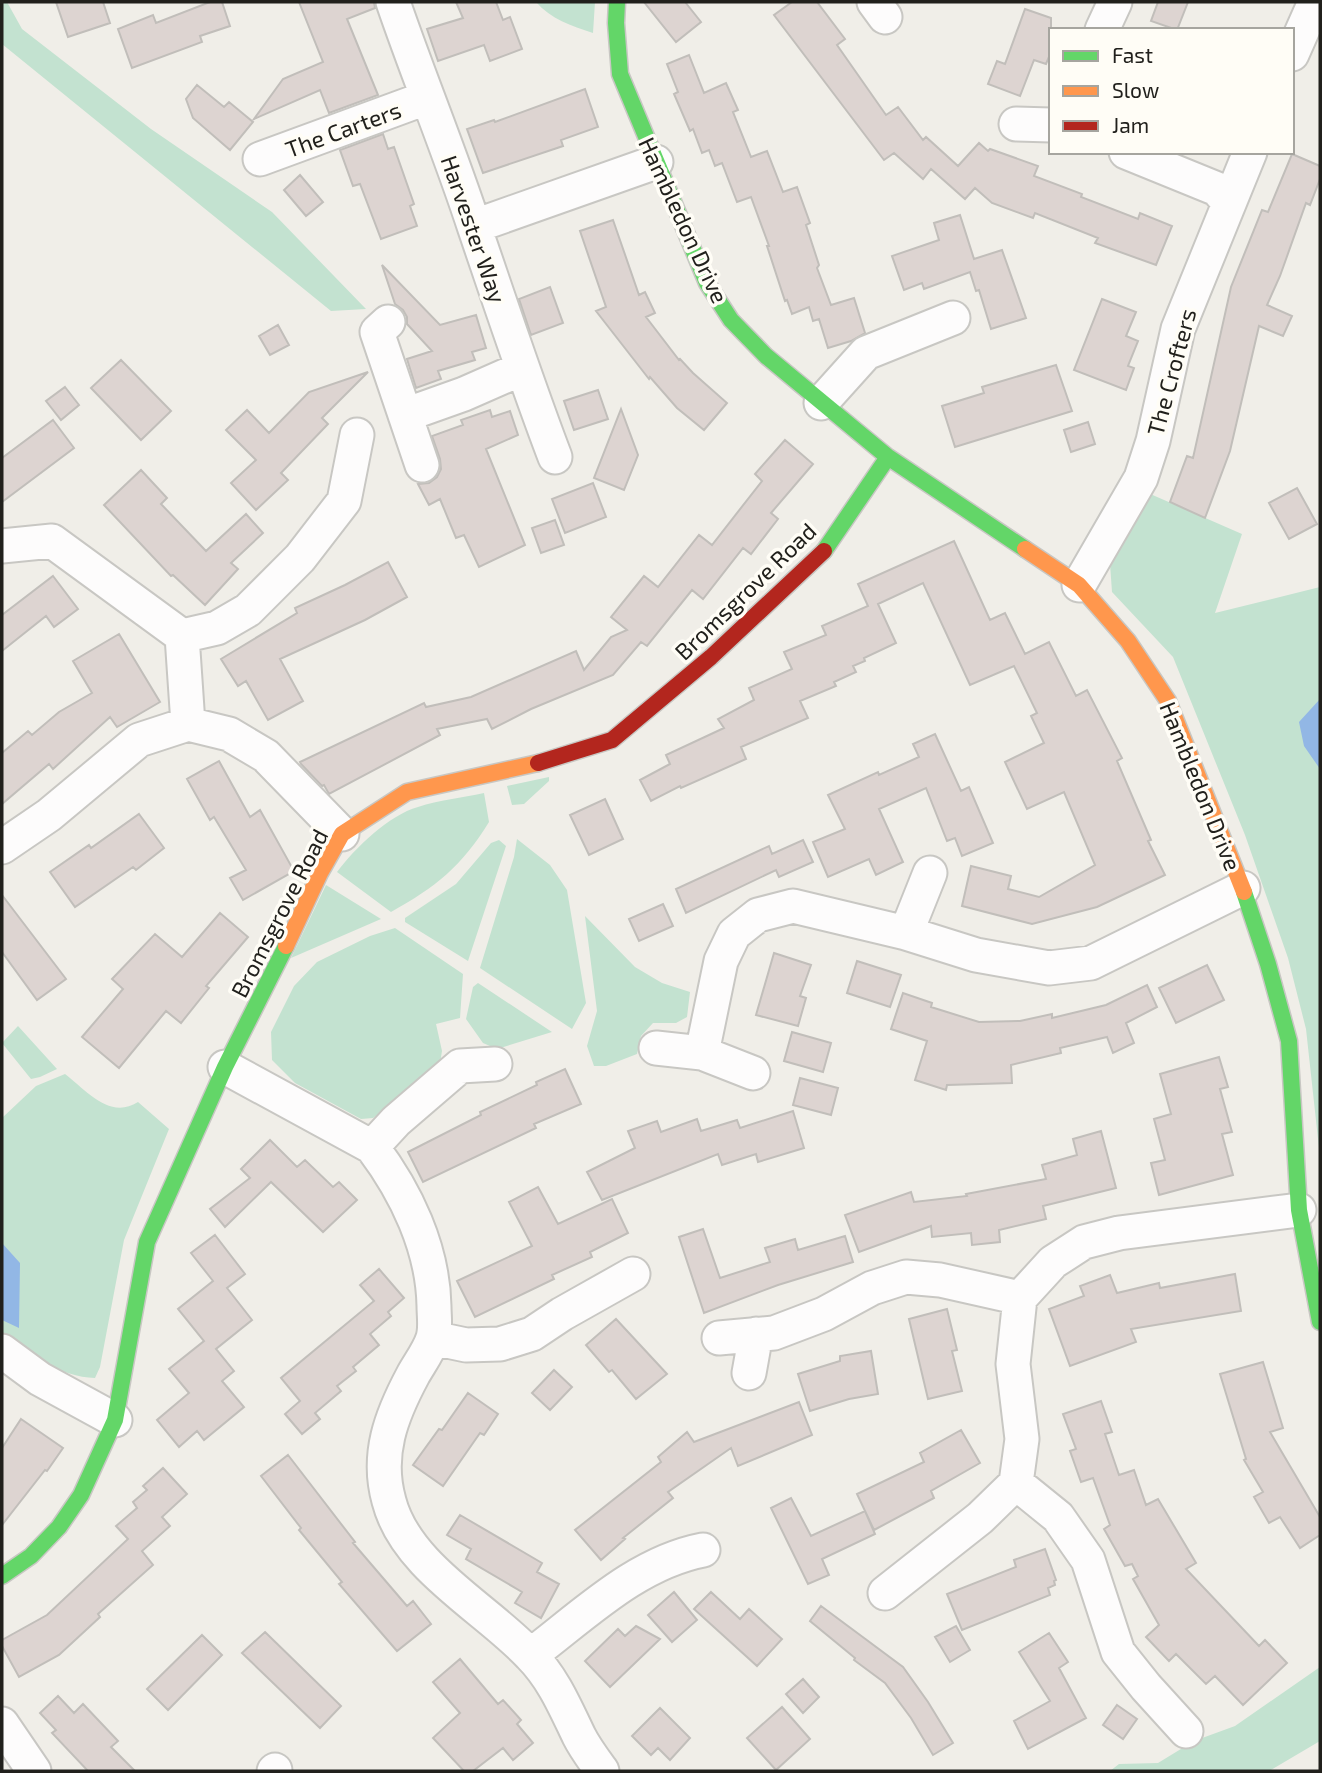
<svg xmlns="http://www.w3.org/2000/svg" width="1322" height="1773" viewBox="0 0 1322 1773" font-family="'Exo 2',sans-serif">
  <rect width="100%" height="100%" fill="#f0eee8"/>
  <path fill="#c3e2d0" d="M3,2H7L22,29L151,129L272,212L366,309L331,311L2,44Z
    M536,2H595L593,33C571,26 551,19 536,2Z
    M1148,493L1242,534L1215,613L1320,587V1157L1306,1029L1288,958L1245,835L1173,657L1112,592L1110,564Z
    M549,777V781L524,804L512,805L507,786Z
    M484,793L489,822C462,866 436,887 391,912L337,872C355,848 389,815 418,807C439,800 462,798 484,793Z
    M517,839L550,865L567,890L586,1003L572,1029L480,968L514,857Z
    M499,840L506,846L468,961L405,922V918L456,884L491,843Z
    M326,885L381,919L291,958Z
    M585,916L635,967L662,983L690,992L687,1017L676,1023H653L641,1036L637,1054L606,1066H594L587,1046L597,1011Z
    M395,928L463,974L460,1018L436,1024L442,1051L439,1069L373,1118L361,1119L295,1083L272,1060L271,1032L294,986L317,962L370,936Z
    M478,983L552,1032L497,1049L483,1043L466,1019L473,987Z
    M18,1026L57,1069L40,1077L31,1079L2,1043Z
    M65,1074C87,1091 110,1120 138,1102L169,1129L124,1240L100,1367L95,1378C60,1377 29,1354 2,1334V1118L36,1086Z
    M1320,1667V1741L1269,1771H1110L1119,1764L1158,1763L1194,1741L1235,1726Z"/>
  <path fill="#92b7e5" d="M1320,699V769L1304,746L1299,722Z
    M2,1243L20,1263L19,1328L2,1320Z"/>
  <path fill="#ddd4d1" stroke="#c1beba" stroke-width="2" d="M56,2H103L110,23L68,37Z
    M210,2H222L230,26L200,36L202,42L132,68L118,29L153,15L156,23Z
    M299,2H374L375,8L347,19L378,95L329,113L320,90L254,119L283,79L323,62Z
    M456,2H496L503,20L510,17L522,49L490,61L484,45L438,61L427,29L463,18Z
    M644,2H685L701,22L676,42Z
    M792,2H817L845,39L837,45L886,115L898,107L923,140L926,137L958,166L979,143L988,151L990,149L1038,166L1034,176L1082,194L1081,197L1138,219L1140,213L1172,226L1156,265L1095,243L1098,238L1035,213L1033,218L992,203L975,188L965,199L931,169L923,179L894,153L884,160L774,15Z
    M1158,2H1188L1177,30L1151,21Z
    M1025,9L1051,18V52L1046,64L1034,60L1020,96L988,84L997,61L1005,64Z
    M689,55L704,93L726,83L738,110L733,112L751,157L767,151L783,192L797,187L810,223L806,225L819,265L817,268L831,305L854,298L865,333L851,341L828,348L819,319L813,321L809,307L792,314L787,300L785,301L767,246H769L751,197L737,202L722,163L715,166L709,150L702,153L693,129L690,131L674,94L678,92L667,64Z
    M197,85L224,107L229,102L253,122L230,150L193,118L186,99Z
    M585,89L598,127L561,140L563,146L483,173L467,129L494,120L495,122Z
    M383,134L388,149L394,147L414,204L410,206L417,226L381,239L360,184L353,186L340,150Z
    M1292,154L1320,166V179L1310,205L1306,203L1280,276L1267,305L1292,316L1283,336L1259,326L1230,451L1205,518L1170,502L1187,456L1193,458L1231,287L1262,210L1268,212Z
    M300,175L323,202L306,216L284,190Z
    M960,215L974,259L1002,250L1026,318L991,329L979,290L976,291L970,272L924,289L922,283L904,290L892,256L939,240L934,223Z
    M613,220L639,295L645,292L655,313L646,317L679,360L680,359L693,373L727,403L704,430L677,408L650,377L649,379L596,311L606,307L580,231Z
    M382,265L440,325L476,315L486,348L472,352L475,360L438,371L441,379L416,388L407,359L432,351L407,324V317L403,310L395,304Z
    M550,287L563,323L531,335L519,299Z
    M1102,299L1136,312L1126,336L1138,341L1128,366L1134,368L1126,390L1074,370Z
    M278,325L289,345L270,355L259,336Z
    M121,360L171,411L141,440L91,388Z
    M1056,365L1072,411L955,447L942,406L984,393L982,387Z
    M368,372L322,418L328,424L281,473L288,480L256,510L231,483L256,460L226,430L247,410L269,433L309,392Z
    M65,387L79,405L61,420L46,401Z
    M598,390L608,419L574,430L564,401Z
    M621,409L638,455L624,490L594,478Z
    M490,410L492,417L510,411L518,435L486,449L525,545L479,567L464,535L456,538L440,499L429,505L418,484L429,483L437,477L441,469L440,459L432,436L463,425L461,420Z
    M53,420L74,448L2,502V458Z
    M1088,422L1095,444L1071,452L1064,430Z
    M785,440L813,464L771,513L778,519L751,554L743,548L703,599L692,590L647,646L641,642L613,675L531,709L492,729L487,719L437,729L440,735L329,794L324,785L322,786L301,764L300,762L424,703L426,707L471,697L576,651L584,670L611,637L627,630L611,617L644,576L658,587L699,535L712,545L762,481L755,474Z
    M141,470L167,498L161,504L206,551L246,514L263,533L231,563L238,569L205,605L173,575L171,576L104,505Z
    M593,483L606,517L565,533L552,499Z
    M1297,488L1317,524L1289,539L1269,503Z
    M555,520L564,545L541,553L532,528Z
    M954,541L990,620L1005,613L1025,654L1049,642L1076,696L1087,690L1122,758L1117,761L1151,840L1148,841L1165,875L1097,907L1032,924L962,906L971,866L1011,876L1008,889L1039,897L1095,865L1064,792L1027,809L1005,762L1044,743L1031,716L1037,713L1014,666L970,685L923,583L878,604L896,643L864,658L865,661L853,666L856,672L834,682L836,686L800,701L808,718L741,747L746,759L681,788L680,786L651,801L640,780L670,764L666,755L724,728L718,719L754,700L749,688L792,669L784,652L826,635L822,626L868,606L858,584Z
    M388,562L407,597L365,620L280,659L303,701L268,720L246,681L238,686L221,659L297,613L295,608L345,585Z
    M53,576L78,609L54,627L46,616L2,651V615Z
    M119,634L160,702L117,727L110,717L53,769L49,764L2,804V753L28,731L32,735L59,712L92,693L73,661Z
    M935,734L961,791L969,787L993,843L962,856L955,838L947,841L926,788L879,809L903,862L876,875L869,859L828,877L813,842L845,829L828,795L878,772L879,775L919,757L913,744Z
    M219,761L250,817L260,810L294,871L243,900L230,878L246,870L214,817L210,820L187,779Z
    M605,799L623,839L589,855L570,815Z
    M139,814L164,848L136,870L133,867L75,907L50,872L89,845L91,848Z
    M803,840L813,862L779,877L776,870L686,913L676,889L769,846L772,854Z
    M2,895L66,979L37,1000L2,952Z
    M663,904L673,926L639,941L629,919Z
    M220,913L248,937L206,986L209,988L181,1023L166,1011L119,1068L82,1037L123,989L112,979L155,934L182,957Z
    M774,953L811,965L800,996L806,998L798,1026L756,1015Z
    M857,961L901,975L890,1007L847,993Z
    M1207,965L1224,1000L1176,1023L1159,988Z
    M1147,985L1157,1007L1126,1023L1134,1043L1113,1053L1107,1037L1060,1048L1061,1053L1011,1065L1012,1083L947,1085L946,1090L915,1080L927,1041L891,1029L903,993L932,1003L931,1007L979,1022L1020,1021L1052,1014V1018L1106,1005Z
    M792,1032L831,1043L823,1072L784,1061Z
    M1219,1057L1228,1087L1220,1089L1232,1132L1222,1134L1233,1175L1159,1195L1151,1163L1165,1160L1154,1119L1171,1114L1160,1074Z
    M565,1069L581,1104L534,1124L536,1128L423,1182L408,1152L481,1115L480,1112L537,1085L536,1082Z
    M800,1078L838,1088L831,1115L793,1105Z
    M793,1111L804,1148L758,1162L756,1154L722,1165L718,1154L602,1200L587,1172L635,1148L628,1131L657,1121L661,1132L697,1119L701,1131L737,1120L740,1128Z
    M1101,1131L1116,1188L1043,1206L1046,1219L999,1230L1000,1242L972,1245L971,1233L932,1237L931,1226L859,1252L845,1215L911,1192L914,1202L967,1196L966,1194L1046,1179L1042,1165L1077,1155L1073,1139Z
    M270,1140L297,1167L305,1160L333,1187L339,1182L357,1200L323,1232L271,1182L225,1227L210,1209L250,1178L241,1169Z
    M538,1187L558,1224L612,1199L628,1233L590,1252L592,1257L552,1275L554,1279L475,1317L457,1281L532,1246L509,1202Z
    M703,1229L720,1278L770,1262L765,1248L795,1239L798,1250L845,1236L853,1262L778,1285L704,1313L679,1237Z
    M215,1235L245,1274L227,1288L252,1320L216,1349L234,1371L222,1381L244,1407L204,1440L197,1431L179,1447L157,1420L189,1393L169,1369L204,1341L178,1309L213,1281L191,1253Z
    M379,1269L404,1298L388,1312L391,1316L370,1334L379,1345L353,1367L356,1371L337,1386L341,1391L315,1413L320,1419L302,1434L285,1414L300,1401L281,1378L374,1301L360,1285Z
    M1235,1274L1241,1311L1131,1329L1136,1342L1070,1366L1049,1309L1084,1296L1080,1286L1110,1275L1117,1293L1159,1283L1160,1288Z
    M947,1309L957,1350L952,1351L962,1391L928,1399L909,1319Z
    M616,1319L667,1374L636,1399L612,1370L609,1372L586,1345Z
    M871,1351L878,1394L849,1399L810,1411L798,1374L840,1361V1356Z
    M1263,1362L1283,1428L1270,1432L1320,1517V1535L1300,1548L1280,1517L1269,1523L1254,1497L1263,1492L1244,1460L1246,1459L1220,1374Z
    M554,1370L572,1387L550,1410L532,1393Z
    M468,1393L498,1414L484,1435L480,1433L443,1486L413,1465L439,1429L442,1430Z
    M1101,1401L1112,1432L1105,1434L1119,1475L1134,1470L1146,1505L1158,1499L1196,1563L1186,1569L1259,1646L1265,1640L1287,1663L1243,1705L1215,1676L1206,1684L1176,1654L1169,1661L1146,1637L1159,1625L1133,1579L1138,1576L1132,1564L1125,1566L1104,1529L1110,1525L1093,1478L1081,1482L1070,1451L1076,1449L1063,1414Z
    M799,1402L812,1435L738,1466L731,1448L668,1492L673,1498L623,1538L625,1539L601,1560L575,1530L661,1462L658,1457L687,1432L694,1442Z
    M21,1419L63,1448L47,1471L45,1470L2,1525V1448Z
    M961,1430L980,1463L931,1491L934,1498L874,1530L857,1494L924,1462L920,1453Z
    M288,1455L355,1542L353,1543L407,1606L413,1601L431,1624L397,1651L339,1584L342,1582L299,1530L301,1528L261,1476Z
    M163,1468L187,1494L162,1517L170,1526L142,1551L153,1565L98,1614L100,1617L59,1655L19,1677L2,1646V1640L47,1615L128,1539L116,1526L137,1508L133,1502L147,1490L143,1486Z
    M791,1498L811,1536L865,1511L875,1534L822,1559L829,1575L808,1584L771,1508Z
    M460,1515L542,1563L537,1572L559,1584L541,1618L515,1603L522,1592L466,1559L471,1549L447,1535Z
    M1045,1549L1056,1580L1054,1581L1055,1585L1048,1588L1050,1595L962,1630L947,1594L1016,1567L1014,1560Z
    M674,1592L697,1620L672,1642L648,1615Z
    M711,1592L740,1619L749,1609L782,1639L757,1666L694,1609Z
    M821,1606L903,1667L928,1702L953,1743L933,1755L911,1718L885,1683L854,1660L855,1658L810,1621Z
    M636,1626L660,1639L610,1687L585,1661L618,1629L625,1636Z
    M956,1626L970,1650L950,1662L935,1637Z
    M265,1632L341,1706L320,1728L242,1653Z
    M1049,1633L1068,1662L1059,1668L1086,1718L1028,1749L1014,1721L1050,1701L1019,1652Z
    M202,1635L222,1655L168,1710L147,1689Z
    M460,1659L498,1704L503,1700L521,1720L517,1724L533,1743L513,1760L503,1748L473,1771H464L433,1738L460,1713L433,1682Z
    M803,1679L819,1697L803,1713L786,1694Z
    M58,1696L74,1713L83,1704L118,1741L111,1747L135,1771H88L52,1733L56,1730L40,1713Z
    M1117,1705L1137,1719L1123,1739L1103,1725Z
    M782,1707L810,1739L776,1770L747,1738Z
    M660,1708L690,1738L670,1760L658,1748L651,1755L632,1736Z"/>
  <g fill="none" stroke-linecap="round" stroke-linejoin="round">
    <defs>
      <path id="street" d="M393,2C419,78 450,152 475,229C501,305 526,381 555,457
        M874,2L885,17
        M1102,30L1115,2
        M1292,54L1315,2
        M1016,124L1051,125
        M1126,152L1217,189L1229,203
        M260,159L426,98
        M475,226L656,162
        M388,322L377,332L422,465
        M821,403L866,353L953,318
        M405,415L464,394L521,369
        M2,546L52,541L182,636L188,724
        M1079,585L1141,478L1153,441L1178,329L1250,152
        M182,636L217,628L248,610L300,558L344,501L357,435
        M2,847L49,815L139,740L188,724L229,734L266,756L342,834
        M906,933L930,873
        M656,1048L702,1053L753,1073
        M702,1053L721,961L734,934L758,915L793,906L906,933L976,955L1049,968L1091,963L1243,888
        M225,1067L372,1147C406,1192 433,1248 434,1306C434,1316 436,1328 433,1338C429,1351 419,1364 413,1375C391,1416 376,1455 389,1501C406,1567 486,1608 530,1655C553,1678 565,1707 579,1736C585,1748 594,1760 602,1771
        M372,1147L396,1121L460,1066L495,1064
        M433,1338L466,1345L500,1344L532,1334L562,1314L633,1274
        M719,1338L774,1333L824,1314L872,1288L906,1277L940,1280L1020,1298
        M2,1351L40,1379L115,1420
        M749,1373L756,1334
        M1016,1483L1058,1517L1088,1560L1118,1652L1146,1687L1186,1731
        M885,1593L980,1518L1016,1483L1022,1439L1013,1364L1020,1298L1053,1262L1084,1242L1119,1233L1299,1210
        M531,1655C584,1615 636,1563 703,1550
        M2,1724L34,1771
        M274,1771L275,1770"/>
      <path id="fast" d="M617,2L616,23L620,74L707,283L731,320L766,356L888,457L1025,549
        M824,551L888,457
        M1244,892L1268,964L1289,1041L1299,1210L1320,1322
        M2,1576L31,1556L59,1527L81,1495L115,1420L147,1242L225,1067L286,946"/>
      <path id="slow" d="M1025,549L1079,585L1128,641L1168,701L1244,892
        M286,946L320,873L342,834L407,792L538,763"/>
      <path id="jam" d="M538,763L612,740L711,657L824,551"/>
    </defs>
    <use href="#street" stroke="#c8c7c3" stroke-width="37"/>
    <use href="#fast" stroke="#c8c7c3" stroke-width="19"/>
    <use href="#slow" stroke="#c8c7c3" stroke-width="19"/>
    <use href="#jam" stroke="#c8c7c3" stroke-width="19"/>
    <use href="#street" stroke="#fdfcfc" stroke-width="33"/>
    <use href="#fast" stroke="#63d668" stroke-width="16"/>
    <use href="#slow" stroke="#ff974d" stroke-width="16"/>
    <use href="#jam" stroke="#b3261e" stroke-width="16"/>
  </g>
  <g text-anchor="middle" dominant-baseline="central" stroke-width="7" stroke-linejoin="round" paint-order="stroke">
    <g font-size="23" fill="#21201c" stroke="#fffdf6">
      <text transform="translate(343 129) rotate(-20)">The Carters</text>
      <text transform="translate(684 220) rotate(65)">Hambledon Drive</text>
      <text transform="translate(474 229) rotate(71)">Harvester Way</text>
      <text transform="translate(1171 372) rotate(-75)">The Crofters</text>
      <text transform="translate(745 591) rotate(-44)">Bromsgrove Road</text>
      <text transform="translate(1201 786) rotate(68)">Hambledon Drive</text>
      <text transform="translate(279 913) rotate(-63)">Bromsgrove Road</text>
    </g>
  </g>
  <rect width="1322" height="1773" fill="none" stroke="#21201c" stroke-width="7"/>
  <rect x="1049" y="28" width="245" height="126" fill="#fffdf6" stroke="#a6a59f" stroke-width="2"/>
  <rect x="1063" y="51" width="35" height="10" fill="#63d668" stroke="#a6a59f" stroke-width="2"/>
  <text x="1112" y="63" font-size="21" fill="#21201c">Fast</text>
  <rect x="1063" y="86" width="35" height="10" fill="#ff974d" stroke="#a6a59f" stroke-width="2"/>
  <text x="1112" y="98" font-size="21" fill="#21201c">Slow</text>
  <rect x="1063" y="121" width="35" height="10" fill="#b3261e" stroke="#a6a59f" stroke-width="2"/>
  <text x="1112" y="133" font-size="21" fill="#21201c">Jam</text>
</svg>
